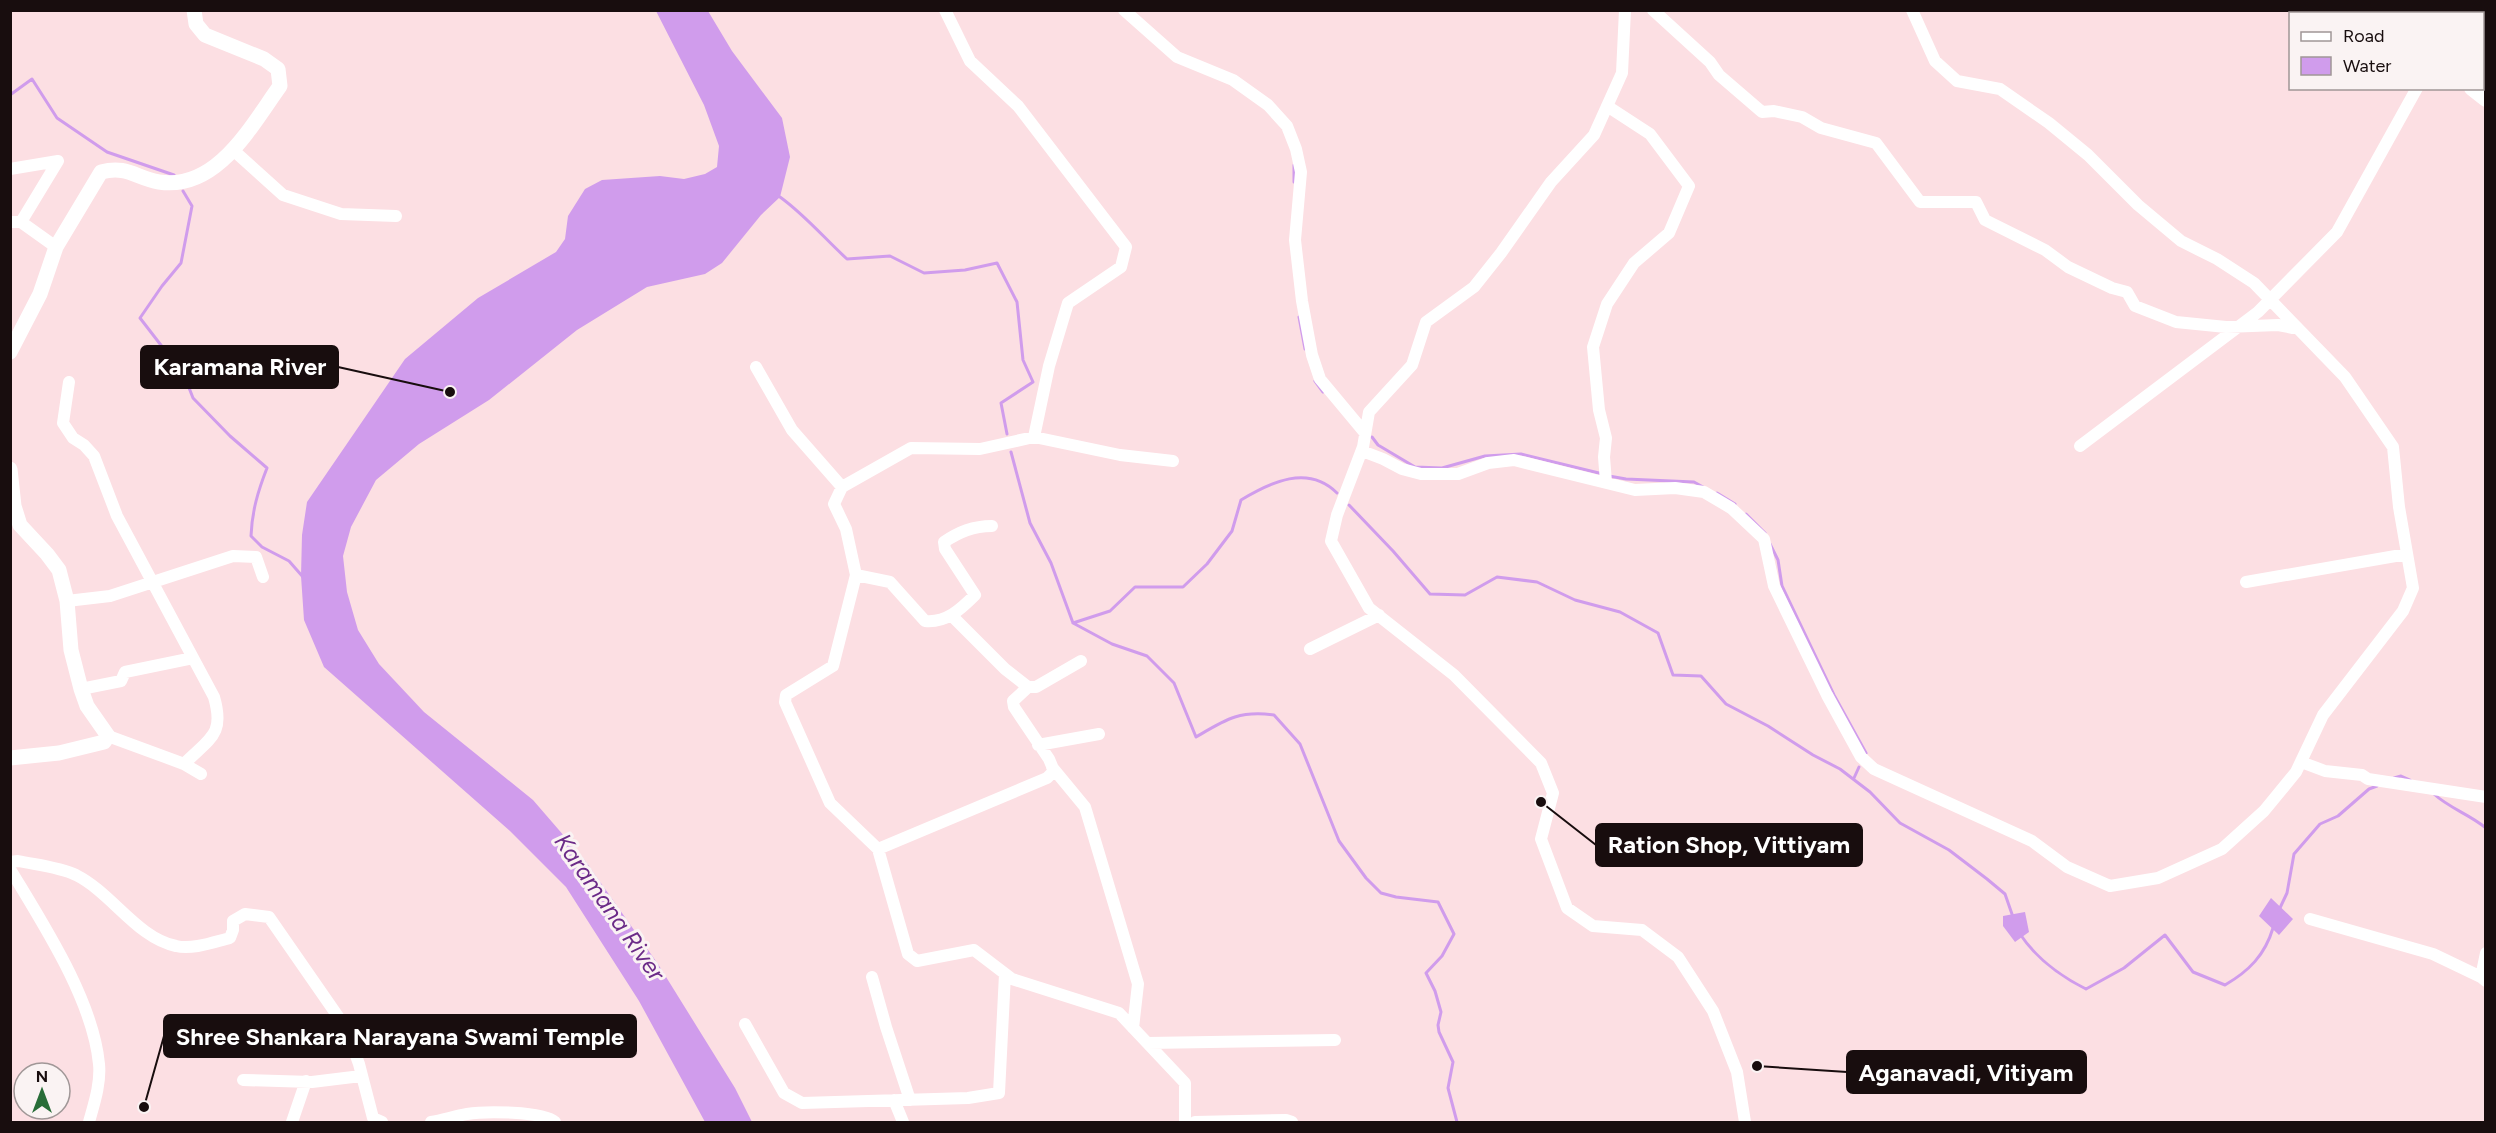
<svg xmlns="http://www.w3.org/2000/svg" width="2496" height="1133" viewBox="0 0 2496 1133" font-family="Figtree,sans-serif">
  <rect width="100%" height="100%" fill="#fcdfe3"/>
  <path fill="#d09cec" d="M656,11H708L732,51L782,118L790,157L780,197L761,215L722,263L705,274L647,287L577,330L489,400L419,444L376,480L351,527L343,556L347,592L358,630L379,664L424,712L533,800L584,859L658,964L735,1088L752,1122H705L639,1001L566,887L510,831L324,667L304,620L301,576L302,535L307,502L405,359L478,298L556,252L565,239L568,216L585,189L602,180L660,176L684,179L705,174L717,167L719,146L704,105Z
    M2271,898L2293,919L2279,935L2259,916Z
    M2025,912L2029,932L2015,942L2003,926V916Z"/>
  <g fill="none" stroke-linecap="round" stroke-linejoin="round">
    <path stroke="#d09cec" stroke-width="3" d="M10,95L32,79L57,118L107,152L174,175
      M1294,165V182
      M183,191L192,206L181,263L162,286L140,318L184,375L193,398L230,436L267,468C258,491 252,511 251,536L262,547L289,561L303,577
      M780,197C805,215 824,238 847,259L890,256L924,273L965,270L997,263L1017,302L1023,360L1033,382L1001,403L1007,434
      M1299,317L1305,349
      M1315,381L1323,392
      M1372,437L1378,445L1415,467L1442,468L1485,456L1521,454L1603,474
      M1011,452L1030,523L1051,563L1073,623L1110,611L1135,587H1183L1207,564L1232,531L1241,500C1271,482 1308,464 1337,493
      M1609,476L1626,479L1694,482L1703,487
      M1717,493L1735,504
      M1349,505L1393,551L1430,594L1465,595L1497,577L1537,582L1575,600L1620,612L1658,633L1673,675L1701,676L1726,704L1768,726L1813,755L1840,769L1870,792L1900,823L1949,850L1987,879L2005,894L2013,917
      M1746,514L1765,533
      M1770,544L1778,560L1782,586L1834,695L1866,753
      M1073,623L1112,644L1147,656L1174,683L1196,737C1225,720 1239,710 1274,715L1300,744L1339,841L1366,878L1381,893L1396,897L1438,902L1454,934L1442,956L1426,973L1435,991L1441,1012L1438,1025L1439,1032L1453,1062L1448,1088L1457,1122
      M1854,778L1859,767
      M2394,778L2401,776L2410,780
      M2434,794C2449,808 2469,814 2486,828
      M2279,910L2287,893L2294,854L2320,824L2338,816L2369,789L2377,786
      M2020,934C2036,958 2060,976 2086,989L2124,968L2165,935L2193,972L2225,985C2249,971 2265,955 2273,928"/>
    <path stroke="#fff" stroke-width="12" d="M945,10L970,61L1018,106L1126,247L1121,267L1068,303L1049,366L1034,437L980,449L911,448L842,487L834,504L846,529L856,575L833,666L786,695L785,702L830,803L878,849L908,954L917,961L974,950L1012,979L1119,1013L1185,1083V1122
      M1124,10L1177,57L1233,80L1268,105L1287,126L1296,149L1301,172L1295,240L1302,301L1312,355L1320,379L1365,433
      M1625,10L1622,73L1594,135L1551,182L1501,253L1474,287L1426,322L1412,365L1369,412L1363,447L1337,515L1331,541L1369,608L1454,675L1541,763L1553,793L1541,839L1567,908L1593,926L1642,930L1678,957L1713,1011L1737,1072L1745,1122
      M1653,10L1710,62L1719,75L1762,112L1774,111L1802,117L1821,128L1876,143L1920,202H1976L1985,220L2045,250L2068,267L2112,288L2127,292L2135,306L2176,322L2226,327L2278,325L2293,328L2289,323
      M2346,14L2352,10
      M232,149L283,195L341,214L396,216
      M10,169L58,161L21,222
      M10,222H21L56,247
      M756,367L792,430L842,487
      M69,382L63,423L73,438L84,445L94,456L117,516L214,697C225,735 210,738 184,764
      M1034,437L1120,455L1173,461
      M2080,446L2258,312L2337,232L2417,88
      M1362,451L1383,459L1402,469L1421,474H1458L1488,463L1514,460L1635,490L1675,488L1704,492L1731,508L1764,539L1774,586L1827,695L1861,757L1874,769L2032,841L2067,867L2110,886L2158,878L2222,849L2264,811L2296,772L2323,715L2403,611L2413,588L2399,507L2393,447L2345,377L2254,283L2217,259L2181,241L2138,205L2088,155L2049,123L2000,89L1957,81L1935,61L1912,10
      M1606,482L1604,457L1606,438L1599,410L1593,347L1607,304L1634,263L1669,233L1689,186L1650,134L1607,106
      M856,575L890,582L925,621C946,623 960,610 975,595L945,549L944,542C959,532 973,526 992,526
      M2246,582L2407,554
      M67,601L110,596L233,556L256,557L263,577
      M951,615L1005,669L1028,687H1036L1081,661
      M1310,649L1379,615
      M81,689L121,681L125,672L193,658
      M108,736L184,764L201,774
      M1038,745L1099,734
      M2301,762L2325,771L2362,775L2368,779L2486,797
      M1052,767L1085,807L1138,984L1133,1028
      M878,849L1047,778L1054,771L1049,759L1014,707L1013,701L1028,687
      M10,862L18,861C37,865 59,867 76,875C112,893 137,938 176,946C192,950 214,942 230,938L233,930V921L245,914L269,917L346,1028L359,1064L373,1118L382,1122
      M10,869C43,924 93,1000 99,1064C101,1083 94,1104 89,1122
      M2310,919L2433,954L2481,977
      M2486,953L2481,977L2486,981
      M872,977L886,1027L910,1100
      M745,1024L784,1093L802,1103L968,1098L999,1093L1005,974
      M1148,1043L1335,1040
      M243,1080L312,1082L361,1076
      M894,1100L903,1122
      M292,1122L306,1081
      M431,1122C443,1120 455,1116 467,1114C484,1111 543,1111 555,1122
      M1195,1122L1286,1120L1292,1122"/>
    <path stroke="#fff" stroke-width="15" d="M10,352L40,294L56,247L101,172C127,165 136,178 159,182C217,191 251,126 280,86L278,69L264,59L205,35L196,24L194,10
      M10,469L14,506L20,525L47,554L59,570L67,601L71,650L81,689L87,706L108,736L104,742L59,753L10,758"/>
    <path stroke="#fff" stroke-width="16" d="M2402,10L2404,14
      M2472,88L2486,99"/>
  </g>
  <g text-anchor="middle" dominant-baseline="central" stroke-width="6" stroke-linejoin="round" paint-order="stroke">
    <g font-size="24" font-style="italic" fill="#6b2b88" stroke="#faf3f3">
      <text transform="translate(610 907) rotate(55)">Karamana River</text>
    </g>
  </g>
  <path fill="none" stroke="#180d0e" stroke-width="2" d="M450 392L338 367M1541 802L1596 845M144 1107L164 1036M1757 1066L1847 1072"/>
  <g fill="#180d0e" stroke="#faf3f3" stroke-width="2">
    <circle cx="450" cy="392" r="6"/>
    <circle cx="1541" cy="802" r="6"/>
    <circle cx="144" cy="1107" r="6"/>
    <circle cx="1757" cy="1066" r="6"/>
  </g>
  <g fill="#180d0e" stroke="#180d0e" stroke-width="2">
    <rect x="141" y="346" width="197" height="42" rx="6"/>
    <rect x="1596" y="824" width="266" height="42" rx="6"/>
    <rect x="164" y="1015" width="472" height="42" rx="6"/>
    <rect x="1847" y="1051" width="239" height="42" rx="6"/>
  </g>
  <g font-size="24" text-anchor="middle" font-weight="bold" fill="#fff">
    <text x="240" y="375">Karamana River</text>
    <text x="1729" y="853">Ration Shop, Vittiyam</text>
    <text x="400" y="1045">Shree Shankara Narayana Swami Temple</text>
    <text x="1966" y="1081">Aganavadi, Vitiyam</text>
  </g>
  <rect width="2496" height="1133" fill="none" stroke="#180d0e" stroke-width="24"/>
  <rect x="2289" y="12" width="195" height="78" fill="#faf3f3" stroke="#a09797" stroke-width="1.5"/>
  <rect x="2301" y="32" width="30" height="9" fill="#ffffff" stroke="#a09797" stroke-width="1.5"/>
  <text x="2343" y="42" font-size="18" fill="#180d0e">Road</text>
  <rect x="2301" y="57" width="30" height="18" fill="#d09cec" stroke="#a09797" stroke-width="1.5"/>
  <text x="2343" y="72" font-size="18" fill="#180d0e">Water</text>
  <g transform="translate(42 1091)"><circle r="28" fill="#faf3f3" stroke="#a09797" stroke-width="1.5"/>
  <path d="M0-4.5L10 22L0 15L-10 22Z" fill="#286d38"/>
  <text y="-9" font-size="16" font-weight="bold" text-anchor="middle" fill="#180d0e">N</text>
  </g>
</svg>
